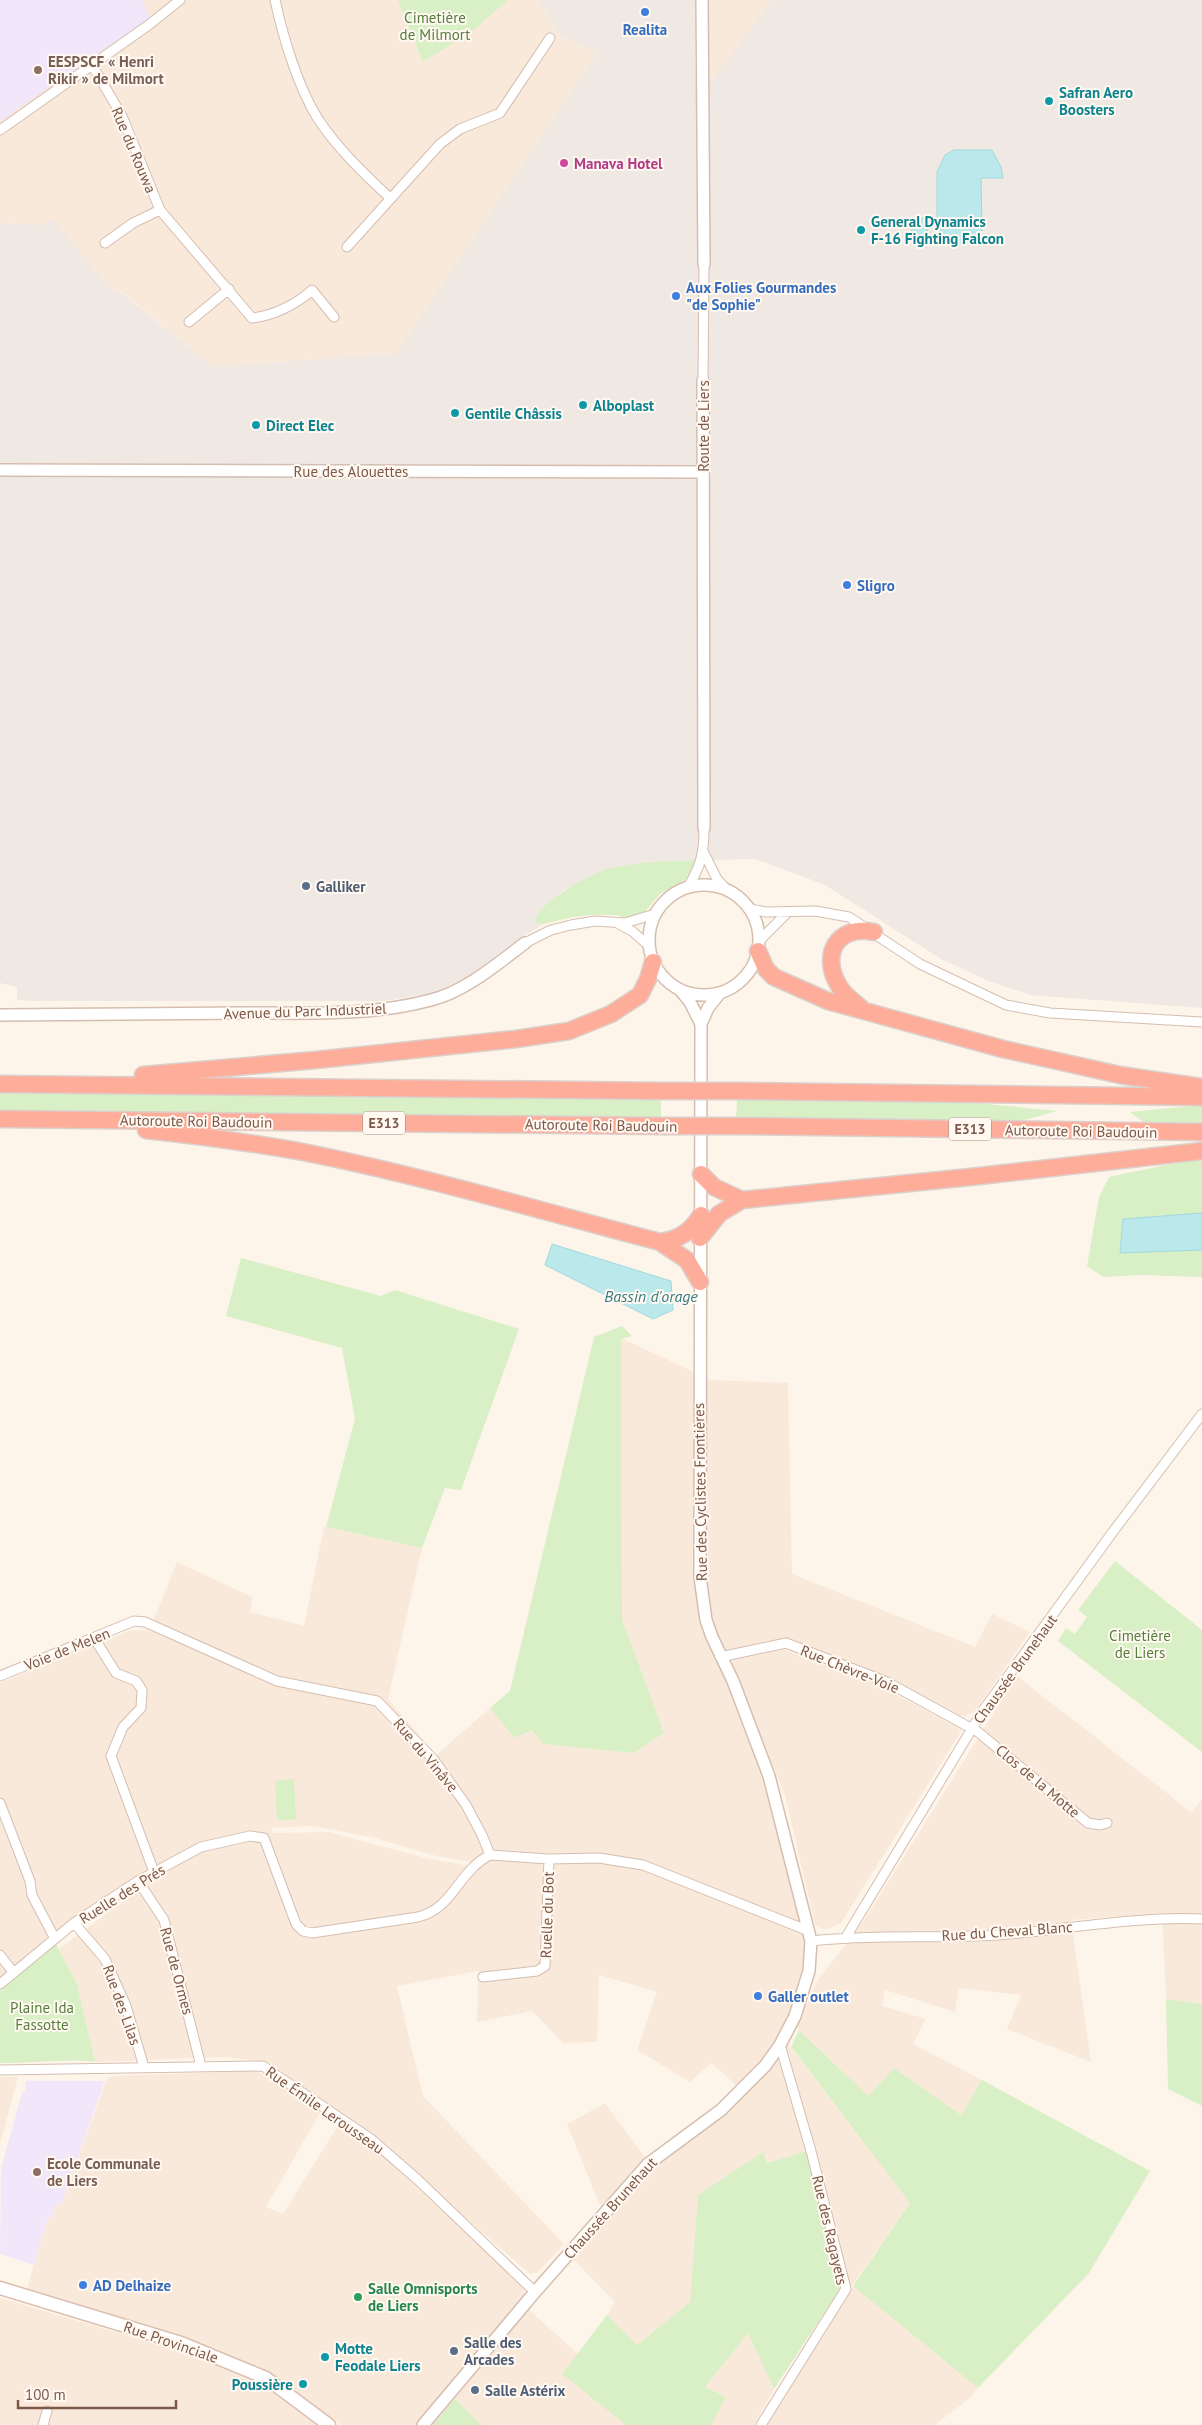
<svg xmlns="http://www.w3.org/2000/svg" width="1202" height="2425" viewBox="0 0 1202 2425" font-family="'PT Sans',sans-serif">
  <rect width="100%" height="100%" fill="#fef5ea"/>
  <path fill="#f9e9da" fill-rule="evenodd" d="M0,0H398L423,62L476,28L508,0H539L559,36L597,54L398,353L214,367L119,290L114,293L52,220L44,225L0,223Z
    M706,0H772L714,79H707Z
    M621,1338L711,1380L788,1383L792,1574L975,1647L992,1614L1030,1632L975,1711L965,1716L955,1715L786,1643L721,1657L762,1755L809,1940L795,2016L742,2090L711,2063L690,2082L637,2050L657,1992L599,1975L597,2042L563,2043L532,2011L477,2022L478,1971L397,1986L423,2096L564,2244L538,2272L530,2274L381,2144L269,2062L225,2057L95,2062L77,1984L59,1949L160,1874L194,1855L192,1847L141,1875L70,1921L45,1939L0,1979V1683L131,1630H148L175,1640L152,1624L177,1562L252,1597L251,1612L304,1626L324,1527L422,1548L388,1699L436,1755L490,1708L514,1738L532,1730L544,1744L634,1753L664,1733L622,1619ZM311,1826L371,1837L432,1855L469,1862L478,1867L430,1859L328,1832L274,1833L271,1828Z
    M785,1650L880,1686L962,1730L841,1923L825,1930L815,1925L785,1795L732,1663L736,1656Z
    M1017,1676L1191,1812L1202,1799V2004L1166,1999L1162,1913L1071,1920L1091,2062L1007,2029L1021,1995L959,1988L955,2012L885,1990L882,2006L926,2019L913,2044L982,2080L961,2115L894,2068L868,2096L796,2027L818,1980L861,1925Z
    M788,2044L910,2203L848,2291L807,2151L767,2163L763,2152L698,2195L690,2302L637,2345L607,2315L615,2302L571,2257L609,2217L599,2203L567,2124L605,2103L652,2167L720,2119L784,2052L783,2047Z
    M256,2071L279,2080L321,2111L266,2207L283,2214L339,2124L379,2152L518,2282L524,2290L523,2299L415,2425H341L283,2383L233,2356L174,2333L26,2292L48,2217L52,2218L56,2203L61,2205L107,2079L112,2076Z
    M0,2077H18L0,2144Z
    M853,2286L978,2388L970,2398L935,2425H766Z
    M0,2298L184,2352L267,2388L317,2425H0Z
    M528,2309L578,2354L563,2374L626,2425H430Z
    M748,2333L774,2389L754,2425H711L725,2397L705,2387Z"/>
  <path fill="#f0e8e2" d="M539,0H695V79L714,78L772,0H1202V1008L1030,995L991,982L941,959L825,885L755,859L672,861L611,869L562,891L534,922L543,924L519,939L487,967L434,993L384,1001H36L17,1000V987L0,983V223L44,225L52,219L114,293L118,290L214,367L397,353L597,54L559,36Z"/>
  <path fill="#f2e6fb" d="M0,0H142L150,18L0,121Z
    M26,2081H105L61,2205L56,2204L52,2218L48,2217L34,2265L0,2254L1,2168L22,2092L25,2091Z"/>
  <path fill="#d9efc5" d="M398,0H508L476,28L423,62Z
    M696,860L690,877L660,894L643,914L628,919L617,915H592L573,917L543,924L534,922C540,901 590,874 611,868C638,862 669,861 696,860Z
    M0,1093L661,1099V1119L0,1112Z
    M737,1099L977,1103L1057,1111L1014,1123L736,1120Z
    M1191,1106H1202V1126L1148,1125L1130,1112Z
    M1202,1160V1277L1140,1275L1103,1277L1087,1266L1099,1197L1109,1177L1166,1165Z
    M241,1258L381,1296L395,1290L519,1329L461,1490L445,1488L422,1548L326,1527L355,1419L342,1348L226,1316Z
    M622,1326L632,1336L621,1339L622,1619L664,1733L634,1753L543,1744L532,1730L514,1738L490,1708L510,1691L594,1337Z
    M1115,1561L1202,1630V1752L1058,1641L1066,1628L1075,1634L1087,1617L1078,1610Z
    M294,1779L296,1819L277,1820L275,1781Z
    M55,1942L77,1984L95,2062C63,2058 32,2064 0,2063V1991Z
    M1166,1999L1202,2004V2106L1168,2089Z
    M799,2030L868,2096L894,2068L961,2115L982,2080L1150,2171L1089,2273L978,2388L853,2286L910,2203L791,2047Z
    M807,2151L840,2289L774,2389L748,2333L705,2387L726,2397L711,2425H626L562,2374L607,2315L637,2345L690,2302L698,2195L763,2152L767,2163Z
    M455,2399L481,2425H433Z"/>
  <path fill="#bbe8eb" stroke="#a0d9de" d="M954,150H992L1001,167L1003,178H981L982,230C972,242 960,247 946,239L937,224V172L945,155Z
    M922,218L927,221C929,232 926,247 912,241L909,233Z
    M1202,1213V1250L1120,1253L1123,1219Z
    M552,1244L671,1281L673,1310L653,1319L545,1265Z"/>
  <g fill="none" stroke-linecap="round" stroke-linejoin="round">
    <defs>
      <path id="minor" d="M275,0C283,37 298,87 318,119C338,149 364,174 390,198
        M92,65L122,116L160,210L252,318C273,316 297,304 312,290L334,317
        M0,130L150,24L180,0
        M105,243L133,223L160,210
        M347,247L440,144L460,129L500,113L550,38
        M189,322L229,289
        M703,381L704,264
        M704,853L717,879L726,889
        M688,887C701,866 704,853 704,828
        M750,909L766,912L815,911L849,917L920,964L1006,1005L1050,1013L1202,1022
        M619,924L632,931L649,946
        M759,941L788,912
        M525,943L551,930L571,925L595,921L625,923L655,914
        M94,1638L116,1673L136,1681L142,1690L141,1708L123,1727L111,1756L154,1872
        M720,1657L786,1643L887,1682L978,1732L1088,1823L1100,1825L1107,1823
        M0,1676L134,1621L145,1622L277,1681L377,1701L434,1760L466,1805L482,1835L490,1855L549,1859L599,1858L643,1865L809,1931
        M0,1803L30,1881L32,1895L55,1939
        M138,1881L164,1920L201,2066
        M74,1923L105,1959L126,2006L144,2067
        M846,1937L982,1712L1112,1533L1202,1414
        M811,1941C873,1934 935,1939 997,1935C1065,1930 1134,1916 1202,1919
        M0,1955L13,1972
        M483,1977L537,1971L545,1966L549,1859
        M0,1984L74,1923L138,1881L201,1847L250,1836L264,1838L296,1924L303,1931L312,1933L418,1917C454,1908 458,1871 490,1855
        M0,2070L263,2066L371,2139L418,2180L535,2292
        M43,2425L47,2411
        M761,2425L846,2289L811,2151L780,2045"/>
      <path id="tertiary" d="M702,0L704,264
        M703,381L704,828
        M0,470L702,472
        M649 940a55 55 0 1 1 110 0a55 55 0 1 1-110 0Z
        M681,991L690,1002L701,1024
        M0,1015C82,1014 164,1014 247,1013C308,1013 372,1016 431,1000C466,991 497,964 525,943
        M423,2425L535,2292L648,2164L721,2110L765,2066L780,2045L795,2016L809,1971L811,1941L769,1776L733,1681L712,1637L706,1620L700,1577L701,1024L708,1008L720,993"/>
      <path id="secondary" d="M0,2288L181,2343L266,2378L329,2425"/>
      <path id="motorway" d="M758,951L766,969L774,977L828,1001L1003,1049L1120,1075L1202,1087
        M861,1008C853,1001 844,995 839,986C820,955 837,924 874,932
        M143,1075L316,1060L516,1039L569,1031L611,1014L640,995L648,979L653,962
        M0,1084L664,1091
        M739,1091L1202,1097
        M0,1119L664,1126
        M737,1126L1202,1132
        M146,1130C198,1136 251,1142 303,1152C423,1176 542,1211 660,1242L687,1260L700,1282
        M701,1174L714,1187L742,1200
        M700,1238L719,1214L742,1200L970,1177L1202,1151
        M660,1242C679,1240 692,1231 701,1215"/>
    </defs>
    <use href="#minor" stroke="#d5beb0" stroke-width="11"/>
    <use href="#tertiary" stroke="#d5beb0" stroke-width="14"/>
    <use href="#secondary" stroke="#dbbfaf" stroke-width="15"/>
    <use href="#motorway" stroke="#dbd0cc" stroke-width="19"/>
    <use href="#minor" stroke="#fff" stroke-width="9"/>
    <use href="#tertiary" stroke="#fff" stroke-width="11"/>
    <use href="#secondary" stroke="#fff" stroke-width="12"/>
    <use href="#motorway" stroke="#fead9b" stroke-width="16"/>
    <defs>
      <path id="motorway-bridge" d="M664,1091H739
        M664,1126H737"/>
    </defs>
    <use href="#motorway-bridge" stroke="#dbd0cc" stroke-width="19" stroke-linecap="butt"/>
    <use href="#motorway-bridge" stroke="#fead9b" stroke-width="16"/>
  </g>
  <g fill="#3f7fe0" stroke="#fff9f2" stroke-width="2">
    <circle cx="645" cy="12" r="5"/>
    <circle cx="676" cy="296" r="5"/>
    <circle cx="847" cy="585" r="5"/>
    <circle cx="758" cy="1996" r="5"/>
    <circle cx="83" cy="2285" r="5"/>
  </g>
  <g fill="#8d6e63" stroke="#fff9f2" stroke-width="2">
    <circle cx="38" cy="70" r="5"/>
    <circle cx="37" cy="2172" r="5"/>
  </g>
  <g fill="#0f9aa8" stroke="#fff9f2" stroke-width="2">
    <circle cx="1049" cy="101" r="5"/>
    <circle cx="861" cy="230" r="5"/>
    <circle cx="583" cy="405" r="5"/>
    <circle cx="455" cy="413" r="5"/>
    <circle cx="256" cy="425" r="5"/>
    <circle cx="325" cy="2357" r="5"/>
    <circle cx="303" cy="2384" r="5"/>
  </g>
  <circle fill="#d1479c" stroke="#fff9f2" stroke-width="2" cx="564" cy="163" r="5"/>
  <g fill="#5c6f8a" stroke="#fff9f2" stroke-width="2">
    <circle cx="306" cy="886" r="5"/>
    <circle cx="454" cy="2351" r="5"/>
    <circle cx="475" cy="2390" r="5"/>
  </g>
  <circle fill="#2e9e5b" stroke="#fff9f2" stroke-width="2" cx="358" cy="2297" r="5"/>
  <g text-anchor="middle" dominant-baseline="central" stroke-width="4" stroke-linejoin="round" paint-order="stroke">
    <g fill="#fff9f2" stroke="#a4887c" stroke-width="1">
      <rect x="363" y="1111.5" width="42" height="23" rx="4"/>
      <rect x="949" y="1117.5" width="42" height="23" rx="4"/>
    </g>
    <g font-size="14" font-weight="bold" fill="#7d5849">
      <text x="384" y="1123">E313</text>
      <text x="970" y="1129">E313</text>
    </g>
    <g font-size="15" fill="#557e3c" stroke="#fff9f2">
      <text x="435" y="17">Cimetière<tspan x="435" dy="17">de Milmort</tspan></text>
      <text x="1140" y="1635">Cimetière<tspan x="1140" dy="17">de Liers</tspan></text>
      <text x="42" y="2007">Plaine Ida<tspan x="42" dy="17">Fassotte</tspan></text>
    </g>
    <g font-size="15" font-weight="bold" fill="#366cbe" stroke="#fff9f2" text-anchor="start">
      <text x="645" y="29" text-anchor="middle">Realita</text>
      <text x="686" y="287">Aux Folies Gourmandes<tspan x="686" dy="17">"de Sophie"</tspan></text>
      <text x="857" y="585">Sligro</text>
      <text x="768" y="1996">Galler outlet</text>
      <text x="93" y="2285">AD Delhaize</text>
    </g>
    <g font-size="15" font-weight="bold" fill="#785e54" stroke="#fff9f2" text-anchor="start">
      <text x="48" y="61">EESPSCF « Henri<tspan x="48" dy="17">Rikir » de Milmort</tspan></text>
      <text x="47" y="2163">Ecole Communale<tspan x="47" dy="17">de Liers</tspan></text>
    </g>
    <g font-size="15" font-weight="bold" fill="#0d838f" stroke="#fff9f2" text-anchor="start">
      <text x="1059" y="92">Safran Aero<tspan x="1059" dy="17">Boosters</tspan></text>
      <text x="871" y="221">General Dynamics<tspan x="871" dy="17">F-16 Fighting Falcon</tspan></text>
      <text x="593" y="405">Alboplast</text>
      <text x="465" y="413">Gentile Châssis</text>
      <text x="266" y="425">Direct Elec</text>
      <text x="335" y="2348">Motte<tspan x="335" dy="17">Feodale Liers</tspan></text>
      <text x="293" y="2384" text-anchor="end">Poussière</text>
    </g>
    <g font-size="15" fill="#7d5849" stroke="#fff9f2">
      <text transform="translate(134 150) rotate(67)">Rue du Rouwa</text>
      <text transform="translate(703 426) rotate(-90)">Route de Liers</text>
      <text x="351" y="471">Rue des Alouettes</text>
      <text transform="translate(305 1011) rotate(-2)">Avenue du Parc Industriel</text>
      <text transform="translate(196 1121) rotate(1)">Autoroute Roi Baudouin</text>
      <text transform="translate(601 1125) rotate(1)">Autoroute Roi Baudouin</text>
      <text transform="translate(1081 1131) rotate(1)">Autoroute Roi Baudouin</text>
      <text transform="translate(700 1492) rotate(-91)">Rue des Cyclistes Frontières</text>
      <text transform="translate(67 1649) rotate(-22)">Voie de Melen</text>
      <text transform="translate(850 1669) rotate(22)">Rue Chèvre-Voie</text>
      <text transform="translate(1015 1669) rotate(-54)">Chaussée Brunehaut</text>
      <text transform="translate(426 1755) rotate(50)">Rue du Vinâve</text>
      <text transform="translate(1038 1781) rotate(40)">Clos de la Motte</text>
      <text transform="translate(122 1894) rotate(-32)">Ruelle des Prés</text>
      <text transform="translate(547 1915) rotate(-88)">Ruelle du Bot</text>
      <text transform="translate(1007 1931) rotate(-4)">Rue du Cheval Blanc</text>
      <text transform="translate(177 1971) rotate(75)">Rue de Ormes</text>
      <text transform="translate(122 2005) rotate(70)">Rue des Lilas</text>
      <text transform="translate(325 2110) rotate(35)">Rue Émile Lerousseau</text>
      <text transform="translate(610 2208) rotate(-48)">Chaussée Brunehaut</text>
      <text transform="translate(830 2230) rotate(77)">Rue des Ragayets</text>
      <text transform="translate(171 2342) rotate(19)">Rue Provinciale</text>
    </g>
    <g font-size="15" font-weight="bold" fill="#b23c85" stroke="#fff9f2" text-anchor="start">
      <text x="574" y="163">Manava Hotel</text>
    </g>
    <g font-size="15" font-weight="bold" fill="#4e5e75" stroke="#fff9f2" text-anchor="start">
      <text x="316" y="886">Galliker</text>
      <text x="464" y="2342">Salle des<tspan x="464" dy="17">Arcades</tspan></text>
      <text x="485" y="2390">Salle Astérix</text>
    </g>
    <g font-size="15" font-weight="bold" fill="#27864d" stroke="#fff9f2" text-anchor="start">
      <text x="368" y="2288">Salle Omnisports<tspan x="368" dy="17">de Liers</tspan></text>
    </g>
    <g font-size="16" font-style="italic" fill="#3a7c83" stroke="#fff9f2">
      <text x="651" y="1296">Bassin d'orage</text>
    </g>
  </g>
  <path d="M18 2400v8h158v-8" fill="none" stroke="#7d5849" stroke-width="2.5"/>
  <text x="25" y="2400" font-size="15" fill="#7d5849" stroke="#fff9f2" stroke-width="4" paint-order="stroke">100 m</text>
</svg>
